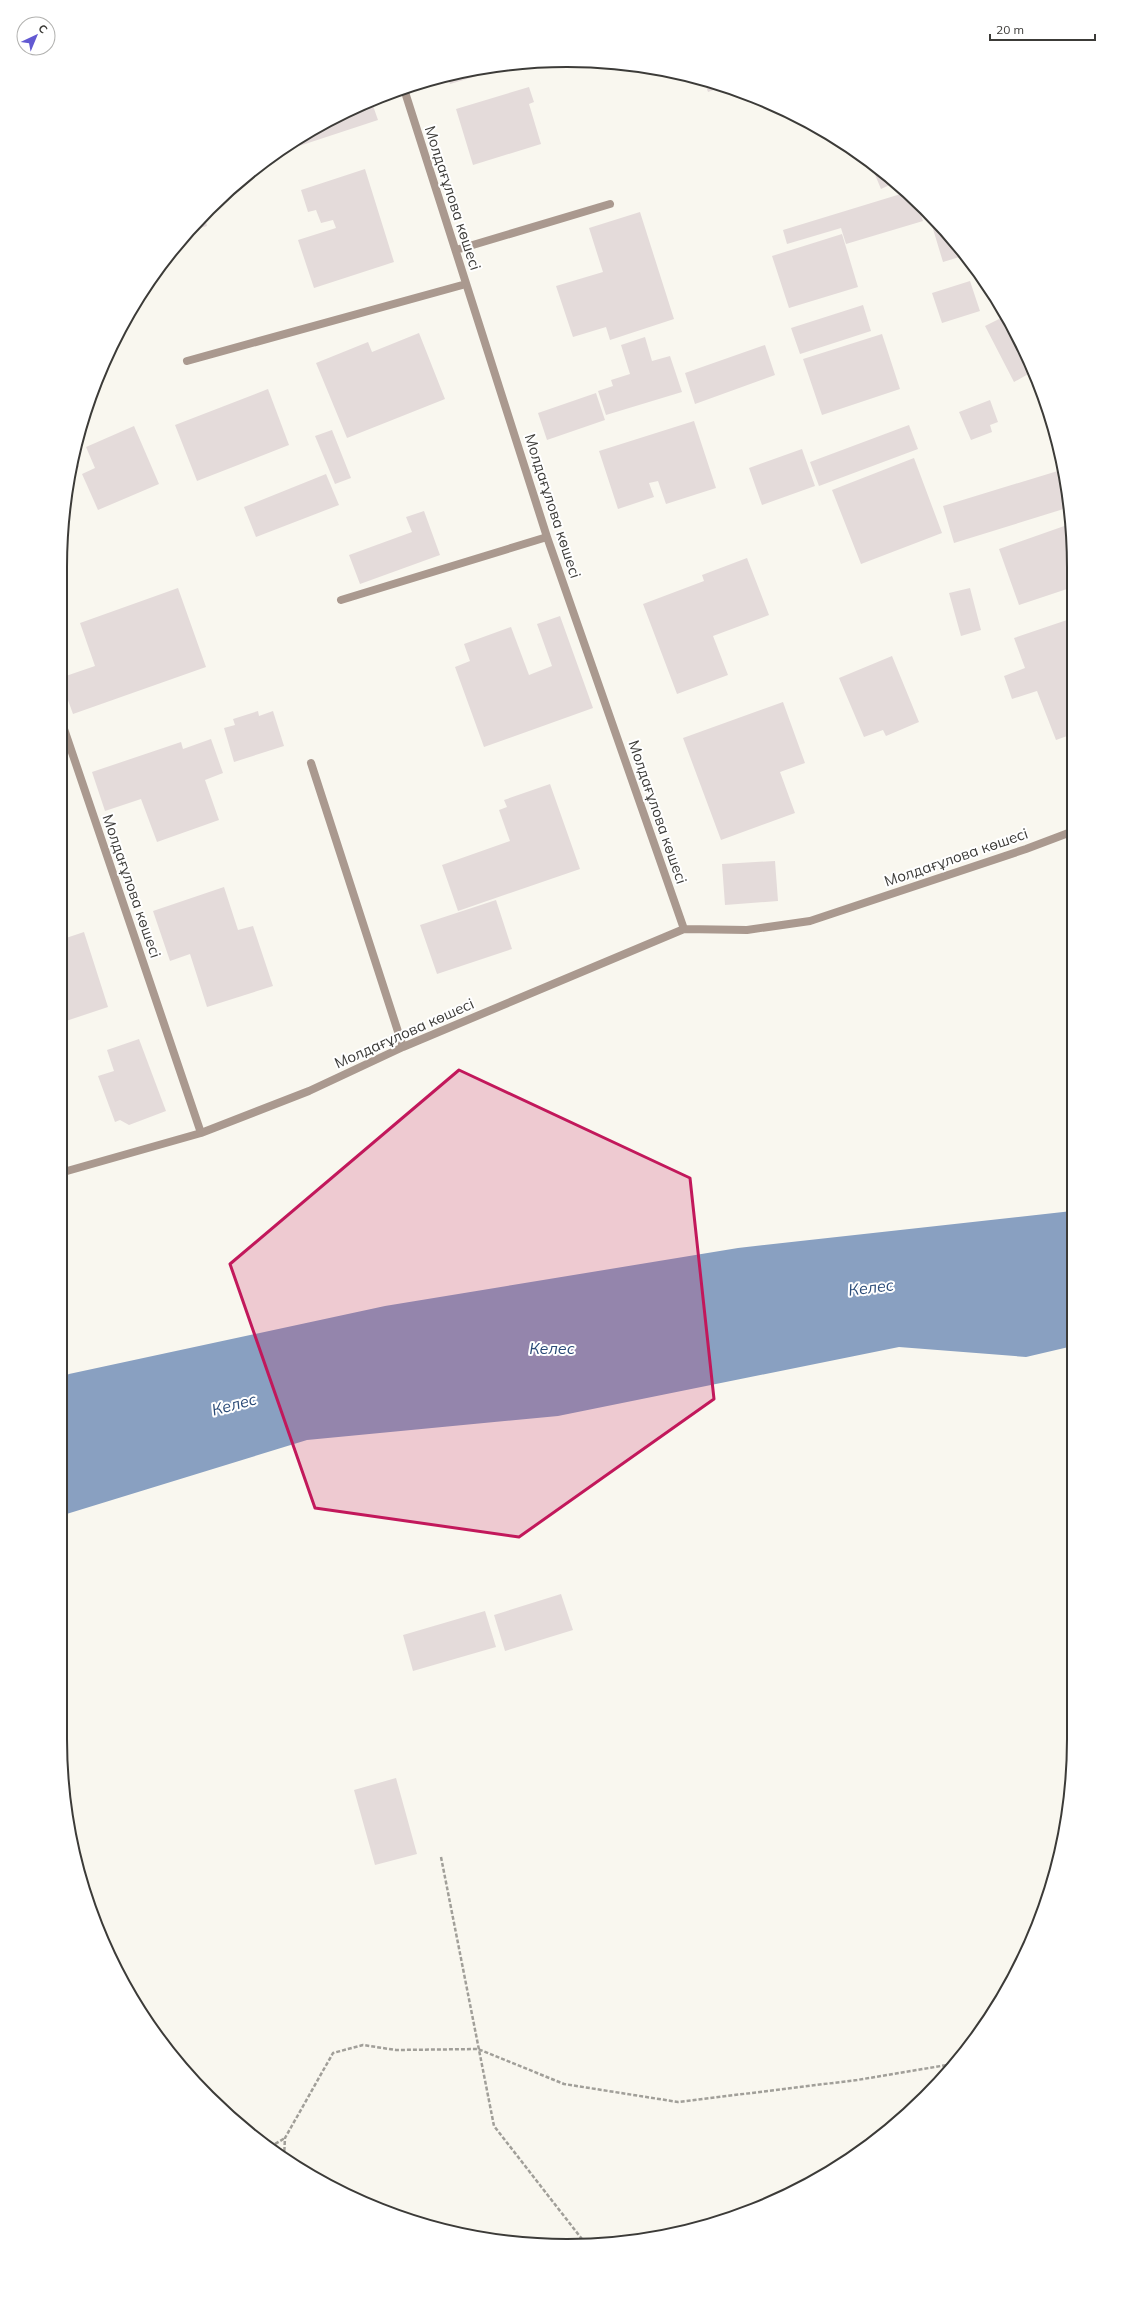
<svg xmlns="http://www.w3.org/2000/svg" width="1134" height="2306" viewBox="0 0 1134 2306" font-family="Mulish,sans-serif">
  <rect width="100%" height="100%" fill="#f9f7ef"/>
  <path fill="#89a0c1" d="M1072,1211L1073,1346L1026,1357L899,1347L558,1416L307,1440L60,1516V1379L69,1374L385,1306L738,1248Z"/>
  <path fill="#e4dbda" d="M497,67V70L450,84L447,76L468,70Z
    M704,81L722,87L708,92Z
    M529,87L534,102L529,104L541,144L473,165L456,109Z
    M371,100L378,120L296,147L294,141Z
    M873,164L876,165L894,183L881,189L871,165Z
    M365,169L394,262L314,288L298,240L336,228L333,220L321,223L316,210L308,212L301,190Z
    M904,193L919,209L923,221L846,244L841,228L787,244L783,230Z
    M640,212L674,319L610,340L606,327L573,337L556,286L603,272L589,228Z
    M204,214L207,226L190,231Z
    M930,219L966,255L943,262Z
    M842,234L858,287L789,308L772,256Z
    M970,281L980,311L942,323L932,293Z
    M863,305L871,331L800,354L791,328Z
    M1003,317L1019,345L1016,346L1030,373L1014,382L985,326Z
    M419,333L445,399L347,438L316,363L368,342L372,352Z
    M882,334L900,389L822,415L803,359Z
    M645,337L652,361L670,356L682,392L606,415L598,391L613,386L611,380L630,374L621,345Z
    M765,345L775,375L695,404L685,373Z
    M268,389L289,445L197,481L175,425Z
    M596,393L605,420L547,440L538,413Z
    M990,400L998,422L990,425L992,432L971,440L959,412Z
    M694,421L716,488L666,504L658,481L649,483L654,497L618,509L599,451Z
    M909,425L918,449L819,486L810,462Z
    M134,426L159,484L98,510L82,474L95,468L86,447Z
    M332,430L351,478L335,484L315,436Z
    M802,449L815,486L762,505L749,468Z
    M74,454L79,467L69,471L70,468Z
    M914,458L942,533L861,564L832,490Z
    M1061,470L1070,507L954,543L943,506Z
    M326,474L339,505L256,537L244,507Z
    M424,511L440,555L360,584L349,555L412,532L406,517Z
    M1070,524V588L1019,605L999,549Z
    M747,558L769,615L713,636L728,675L677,694L643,604L704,581L702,575Z
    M178,588L206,667L73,714L60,678L95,666L80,623Z
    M970,588L981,630L961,636L949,593Z
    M560,616L593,708L484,747L455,667L470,661L464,644L511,627L529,675L552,666L537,624Z
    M1070,619V735L1056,740L1037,691L1012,699L1004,676L1025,668L1014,638Z
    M892,656L919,722L886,736L883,730L864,737L839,678Z
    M783,702L805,763L780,772L795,813L721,840L683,738Z
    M258,711L259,716L273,711L284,746L234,762L224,728L235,725L233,719Z
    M211,739L223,773L205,780L219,820L157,842L141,799L105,811L92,772L181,742L183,749Z
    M550,784L580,869L458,911L442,865L510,841L499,810L507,807L504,800Z
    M775,861L778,901L725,905L722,864Z
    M224,887L238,930L253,926L273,986L207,1007L190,954L170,961L153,911Z
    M496,900L512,949L437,974L420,925Z
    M84,932L108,1007L60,1023V940Z
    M139,1039L166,1111L129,1125L120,1120L115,1122L98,1076L114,1071L107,1050Z
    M561,1594L573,1630L505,1651L494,1615Z
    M485,1611L496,1647L413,1671L403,1635Z
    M396,1778L417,1854L375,1865L354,1790Z"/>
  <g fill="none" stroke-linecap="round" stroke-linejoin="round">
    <path stroke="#a19f99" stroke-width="2.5" stroke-dasharray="4 2" stroke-linecap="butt" d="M441,1857L494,2126L585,2243
      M270,2147L285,2138
      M284,2157L285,2138L333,2053L363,2045L396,2050L478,2049L564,2084L678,2102L857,2080L953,2064"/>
    <path stroke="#aa998f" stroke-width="8" d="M404,89L547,537L684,929
      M456,250L610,204
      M187,361L466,284
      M341,600L547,537
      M60,717L201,1133
      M311,763L403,1047
      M60,1173L201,1133L309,1091L403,1047L684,929L747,930L810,921L1026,849L1071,832"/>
  </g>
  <path fill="#c2185b" fill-opacity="0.2" stroke="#c2185b" stroke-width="3" stroke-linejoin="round" d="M459,1070L690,1178L714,1399L519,1537L315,1508L230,1264Z"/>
  <g text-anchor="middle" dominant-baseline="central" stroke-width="4" stroke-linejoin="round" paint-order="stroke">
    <g font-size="15" fill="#3c3b38" stroke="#fff">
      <text transform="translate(453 198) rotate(72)">Молдағұлова көшесі</text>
      <text transform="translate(553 506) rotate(72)">Молдағұлова көшесі</text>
      <text transform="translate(658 812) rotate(71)">Молдағұлова көшесі</text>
      <text transform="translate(956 857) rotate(-19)">Молдағұлова көшесі</text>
      <text transform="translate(132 886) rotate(71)">Молдағұлова көшесі</text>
      <text transform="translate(404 1033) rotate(-24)">Молдағұлова көшесі</text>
    </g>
    <g font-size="16" font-style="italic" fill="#2b4b78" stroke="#fff">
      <text transform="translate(871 1287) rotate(-7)">Келес</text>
      <text x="552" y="1348">Келес</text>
      <text transform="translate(234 1404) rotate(-15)">Келес</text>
    </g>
  </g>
  <path d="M0 0H1134V2306H0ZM567 67H567A500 500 0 0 1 1067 567V1739A500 500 0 0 1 567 2239H567A500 500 0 0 1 67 1739V567A500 500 0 0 1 567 67Z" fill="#fff" fill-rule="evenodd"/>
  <path fill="none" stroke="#3c3b38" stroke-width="2" d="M567 67H567A500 500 0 0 1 1067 567V1739A500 500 0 0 1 567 2239H567A500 500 0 0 1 67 1739V567A500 500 0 0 1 567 67Z"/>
  <g transform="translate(36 36) rotate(44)"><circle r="19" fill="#ffffff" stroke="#b1b1af"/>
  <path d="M0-3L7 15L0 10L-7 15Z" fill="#6259d2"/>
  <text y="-6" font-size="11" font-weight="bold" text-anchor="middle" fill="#3c3b38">С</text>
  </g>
  <path d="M990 34v6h105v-6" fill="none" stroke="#3c3b38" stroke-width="2"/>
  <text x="996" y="34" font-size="12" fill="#3c3b38" stroke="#ffffff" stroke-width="3" paint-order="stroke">20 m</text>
</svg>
